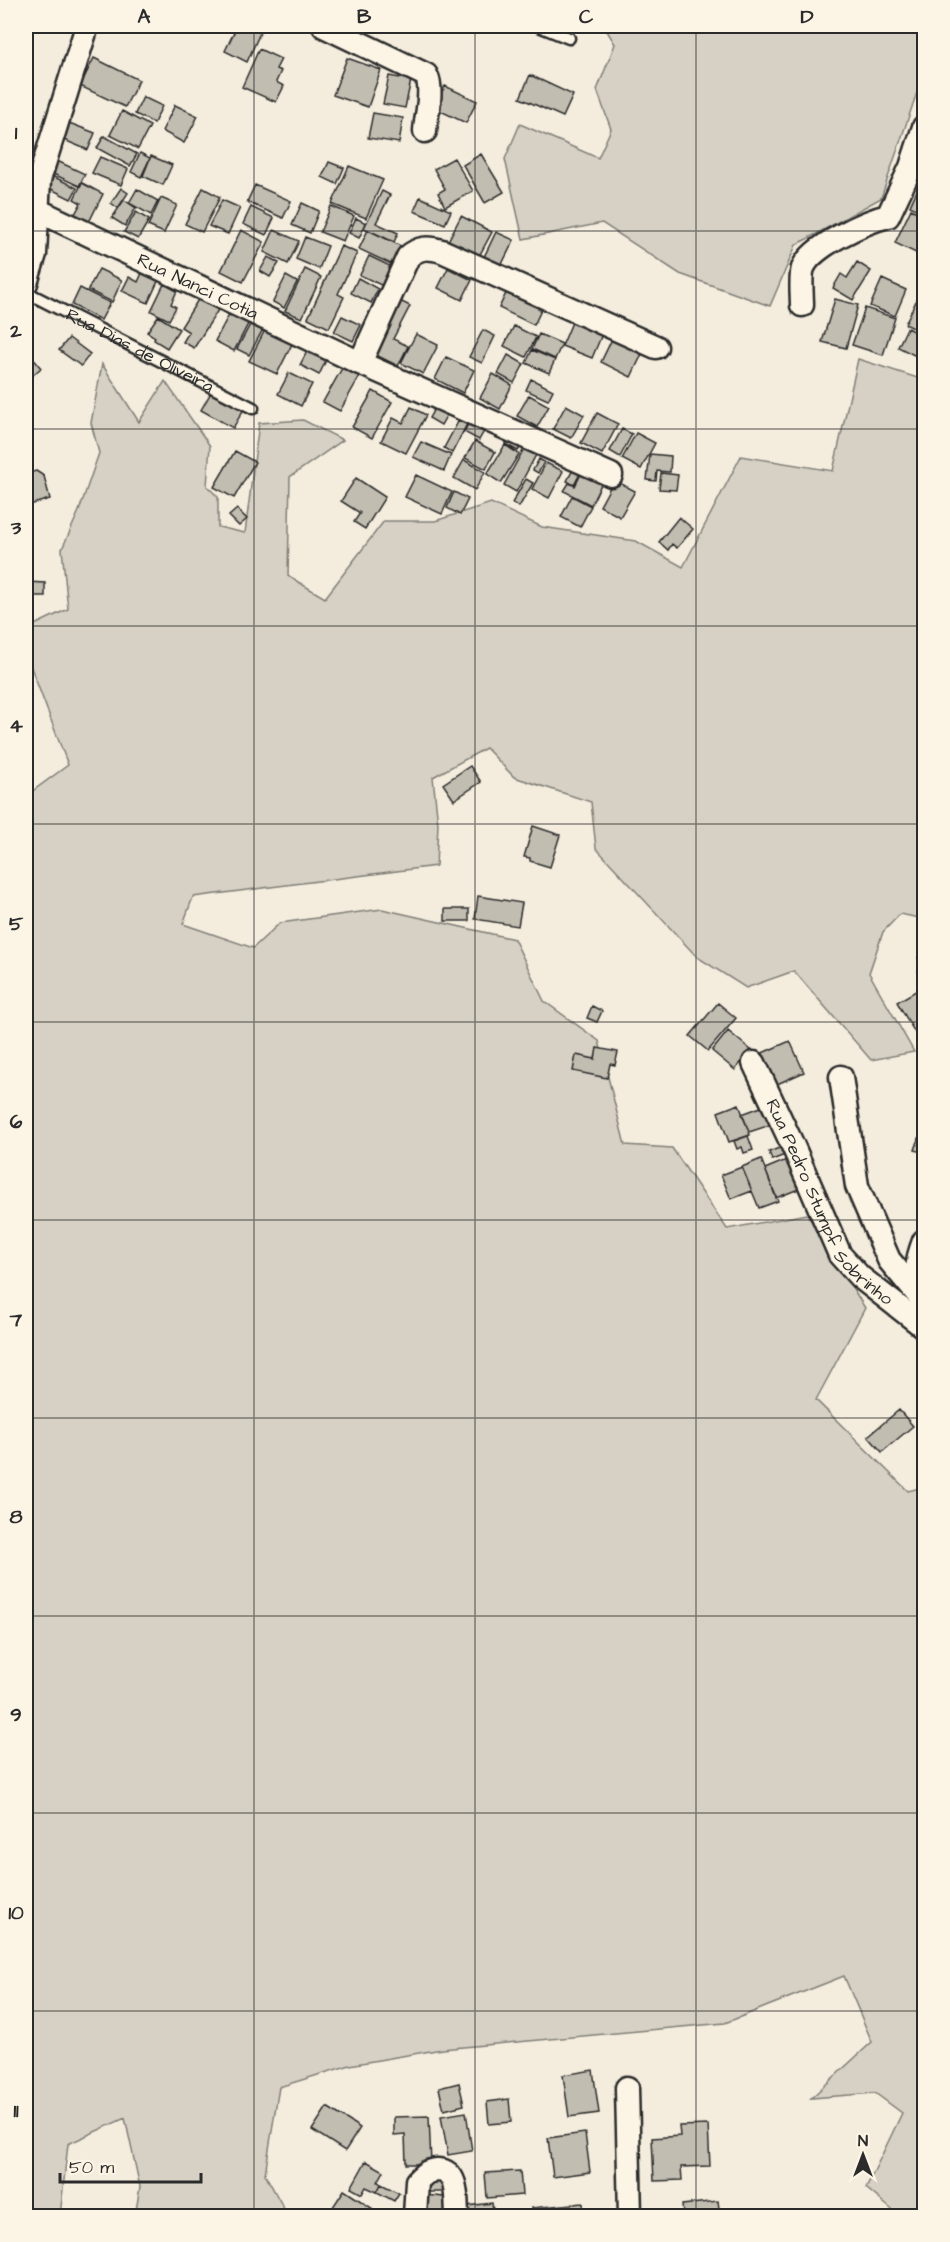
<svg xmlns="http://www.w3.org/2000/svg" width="950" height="2242" viewBox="0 0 950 2242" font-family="'Architects Daughter',sans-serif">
  <rect width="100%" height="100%" fill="#f4edde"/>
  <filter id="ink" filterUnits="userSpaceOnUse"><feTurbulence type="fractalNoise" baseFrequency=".0167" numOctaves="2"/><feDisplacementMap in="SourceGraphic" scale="12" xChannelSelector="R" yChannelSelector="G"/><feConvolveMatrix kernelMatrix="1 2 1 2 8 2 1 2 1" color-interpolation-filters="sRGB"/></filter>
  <g filter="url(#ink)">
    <path fill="#d6d1c4" stroke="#807e78" stroke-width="1.5" d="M604,26H924V72L881,198L796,245L770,306L680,274L602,223L523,239L505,159L520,124L598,158L611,129L597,90L615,44Z
      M858,359L924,380V919L900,914L883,932L869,973L914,1052L871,1060L794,971L746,988L697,957L596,848L591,802L514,777L486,748L433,777L438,824L436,866L193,897L183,924L253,948L280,923L382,909L514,939L544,1001L599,1041L625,1145L672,1148L727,1229L807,1214L865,1308L816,1400L908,1491L924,1487V1998L922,1999L924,2016V2203L897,2214L866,2188L902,2113L875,2093L811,2098L872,2042L844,1976L725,2023L442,2049L350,2065L279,2087L265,2174L288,2216H135L140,2187L125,2118L68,2144L60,2216H26V796L68,765L26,654V629L68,609L62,549L79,511L99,453L91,423L102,364L139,422L165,381L210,446L207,486L218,497V527L245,533L259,423L303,420L343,440L290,477L288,576L325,598L384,521H435L491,503L542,527L636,541L683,567L741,456L833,471Z"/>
    <path fill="#c2bdb1" stroke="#2b2b2b" stroke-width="1.5" d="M237,26H263L247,62L225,51Z
      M259,49L281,59L276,69L281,71L276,82L284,86L276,102L242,87Z
      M94,58L139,80L125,107L80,86Z
      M347,58L381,70L368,107L333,95Z
      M530,75L573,95L563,117L520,98Z
      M389,76L411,80L405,108L383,104Z
      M445,86L477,101L466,123L434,108Z
      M143,97L162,106L154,123L135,114Z
      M175,105L198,116L184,143L162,131Z
      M122,111L150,126L138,149L110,135Z
      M373,113L403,118L399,143L368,138Z
      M64,121L95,133L88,150L57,137Z
      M104,136L137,154L130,166L97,148Z
      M140,153L150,158L141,177L131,172Z
      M481,154L504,192L485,203L463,165Z
      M151,156L172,165L163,185L143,176Z
      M100,157L128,169L121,185L92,173Z
      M454,158L473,191L445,207L438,193L445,189L434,169Z
      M55,160L85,174L79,186L49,172Z
      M329,162L344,168L337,184L322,177Z
      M349,166L383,180L366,218L332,204Z
      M48,174L77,188L71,199L43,185Z
      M923,177L924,178V213L910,206Z
      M82,183L103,194L89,222L75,214L81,203L74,199Z
      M255,185L291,201L283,218L247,202Z
      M121,188L128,193L118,208L111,203Z
      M203,188L220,197L202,232L185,224Z
      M137,189L158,201L151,215L129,203Z
      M382,191L390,195L376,223L398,233L394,242L364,228Z
      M420,197L451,211L445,224L414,211Z
      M161,198L177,205L164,233L148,226Z
      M124,200L136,208L125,226L112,218Z
      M222,200L240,208L228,234L209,226Z
      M302,203L319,211L310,233L292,225Z
      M331,206L354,216L343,241L320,232Z
      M251,207L274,218L266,235L243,224Z
      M911,209L924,216V242L918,254L895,243Z
      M136,212L149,220L138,239L124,232Z
      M461,216L492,232L478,258L447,243Z
      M356,218L366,223L359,238L349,233Z
      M241,230L264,242L243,282L221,271Z
      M274,230L299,241L288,264L264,252Z
      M368,230L401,246L393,265L359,249Z
      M496,232L514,240L500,268L483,259Z
      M305,237L328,246L319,269L296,259Z
      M341,246L357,253L338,294L344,297L329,328L308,318Z
      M369,256L396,269L387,288L360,275Z
      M268,257L279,263L270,277L260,271Z
      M857,262L871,271L853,300L833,288L841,274L847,278Z
      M448,268L472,280L462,300L438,288Z
      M99,269L122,280L112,302L88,290Z
      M305,269L321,277L302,318L285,311Z
      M143,271L159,279L148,303L122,291L129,277L138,282Z
      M286,276L297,282L284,308L273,302Z
      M924,276V293L918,290Z
      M358,278L378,289L371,303L351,293Z
      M882,279L906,290L895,316L870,306Z
      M164,284L177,291L171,304L176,307L169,320L151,311Z
      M509,287L544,304L534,325L499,308Z
      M80,288L110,303L101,320L72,305Z
      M920,293L924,295V333L905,324Z
      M199,298L218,310L194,348L183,342L189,332L181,327Z
      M835,299L858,305L846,348L822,342Z
      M398,300L410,306L393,339L408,346L398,366L372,353Z
      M865,308L895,318L883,355L852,345Z
      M230,313L249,322L234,351L215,341Z
      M158,316L179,329L167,348L154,340L155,337L147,332Z
      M342,316L361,325L353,341L334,332Z
      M573,320L603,332L592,358L562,346Z
      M251,323L263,329L249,355L237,349Z
      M514,326L536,337L526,357L504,346Z
      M907,328L924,337V360L898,347Z
      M265,330L292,344L277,374L249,361Z
      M483,330L495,336L482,363L469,357Z
      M416,334L438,345L423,374L401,363Z
      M539,334L562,344L555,359L532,349Z
      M69,338L90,354L81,366L59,350Z
      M612,339L642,354L631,377L601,362Z
      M311,344L329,354L319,375L300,365Z
      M532,350L555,360L549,373L526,363Z
      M508,355L524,364L514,383L498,374Z
      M32,357L41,368L26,381V361L27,362Z
      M446,357L474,370L463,393L435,379Z
      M345,363L362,372L340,411L323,402Z
      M289,373L312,384L301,406L278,394Z
      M493,374L512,385L500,409L480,398Z
      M531,379L553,390L548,400L526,390Z
      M213,389L245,407L233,428L201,410Z
      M373,391L392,402L372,438L352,427Z
      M529,395L549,406L537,427L517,416Z
      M438,402L450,409L441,425L429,418Z
      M566,405L584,415L571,438L553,429Z
      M411,407L426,415L406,453L381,441L393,418L403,423Z
      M597,413L618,424L602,454L581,443Z
      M472,417L487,426L479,440L464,432Z
      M459,420L467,424L452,453L444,448Z
      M622,429L632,434L620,457L610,451Z
      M636,433L655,443L641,469L622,459Z
      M509,436L523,443L518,451L505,444Z
      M475,441L495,452L486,469L465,458Z
      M421,442L451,455L444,471L413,457Z
      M505,445L519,454L501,483L487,474Z
      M525,447L537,453L516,492L504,485Z
      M235,451L255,462L234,498L214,487Z
      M650,454L671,456L670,472L657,471L656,481L647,480Z
      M539,459L544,462L538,473L533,470Z
      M464,460L485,472L475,490L454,478Z
      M546,463L563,471L549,498L532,489Z
      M576,464L583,468L574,485L567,481Z
      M584,468L604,478L591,505L564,491L569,483L575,486Z
      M36,471L44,476L50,499L26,506V474Z
      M661,473L678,475L676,490L659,489Z
      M416,475L452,492L442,514L405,497Z
      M356,478L385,497L365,529L354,522L360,513L341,501Z
      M526,479L533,483L519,507L512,503Z
      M614,480L635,491L620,517L600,506Z
      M454,492L468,499L460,515L447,508Z
      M572,496L591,506L580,527L561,517Z
      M237,509L247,519L239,526L229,516Z
      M679,517L693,529L677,548L672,544L668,550L659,542Z
      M26,582L45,583V596H26Z
      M470,766L481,782L454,800L443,784Z
      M533,826L560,835L550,867L530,861V858L524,857Z
      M478,896L522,903L518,926L475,919Z
      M445,909H469V921H445Z
      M924,953V982L918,971L924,967L918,958Z
      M924,986V1041L921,1043L897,1002Z
      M718,1003L736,1018L708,1051L690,1036Z
      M592,1006L602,1011L597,1022L587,1018Z
      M728,1031L751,1050L735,1070L712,1051Z
      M790,1041L804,1072L775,1085L760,1054Z
      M597,1048L618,1052L615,1065L610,1064L607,1078L573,1071L576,1055L595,1059Z
      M739,1104L750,1135L729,1142L718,1112Z
      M769,1104L776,1123L749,1132L742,1114Z
      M924,1124V1153L915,1150Z
      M748,1136L753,1150L744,1153L742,1147L737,1149L734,1141Z
      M787,1145L790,1153L772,1160L769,1152Z
      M761,1159L778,1201L759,1208L742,1167Z
      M789,1159L801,1188L776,1198L765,1169Z
      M742,1167L752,1191L731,1199L721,1175Z
      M899,1410L913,1426L882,1452L868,1436Z
      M593,2070L599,2113L569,2117L563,2075Z
      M459,2083L464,2105L444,2110L439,2088Z
      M509,2099L511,2122L489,2124L487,2102Z
      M327,2107L360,2128L345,2151L312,2130Z
      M466,2112L472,2151L448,2155L441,2116Z
      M429,2116L431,2164H406L405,2134L394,2135V2117Z
      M708,2125L710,2166L681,2167L682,2180L654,2181L652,2138L680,2136L679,2126Z
      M585,2133L590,2172L553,2177L548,2138Z
      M366,2161L384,2171L378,2182L381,2184L377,2192L366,2187L362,2194L351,2188Z
      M520,2171L522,2195L487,2198L485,2173Z
      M429,2175L451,2176L450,2192H429Z
      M381,2184L399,2193L394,2201L377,2192Z
      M344,2190L373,2209L368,2216H341L331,2210Z
      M424,2195L454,2198L452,2216H423Z
      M718,2201L720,2216H683L682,2205Z
      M492,2203L494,2216H468L467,2206Z
      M583,2203L584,2216H533L532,2208Z"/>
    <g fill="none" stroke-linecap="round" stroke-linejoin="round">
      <defs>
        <g id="service">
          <path d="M539,26L569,38"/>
          <path id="s1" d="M26,292L253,408"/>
        </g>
        <g id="minor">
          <path d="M324,26L426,75C434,89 426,115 425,131"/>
          <path id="s2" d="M37,210L360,363L611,475"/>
          <path d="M26,283L35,254L39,180L87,26"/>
          <path d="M802,305C802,296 800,276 803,268C811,246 867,221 888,216L911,167L924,127"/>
          <path d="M360,363L408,257C419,247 428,247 442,251L656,347"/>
          <path id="s3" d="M754,1063L793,1146L840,1255L860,1277L924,1327"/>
          <path d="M841,1077L857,1186L889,1260L924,1302"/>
          <path d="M924,1241C918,1257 914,1267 924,1283"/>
          <path d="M627,2088L630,2216"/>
          <path d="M415,2216L417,2181C424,2174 427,2171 437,2170C459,2169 456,2201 457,2216"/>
        </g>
      </defs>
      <use href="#service" stroke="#2b2b2b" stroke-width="15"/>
      <use href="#minor" stroke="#2b2b2b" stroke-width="27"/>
      <use href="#service" stroke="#fcf5e5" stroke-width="10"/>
      <use href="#minor" stroke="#fcf5e5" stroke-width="22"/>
    </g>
  </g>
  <path fill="none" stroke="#2b2b2b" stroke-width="1.5" stroke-opacity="0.55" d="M254,26V2216M475,26V2216M696,26V2216M26,231H924M26,429H924M26,626H924M26,824H924M26,1022H924M26,1220H924M26,1418H924M26,1616H924M26,1813H924M26,2011H924"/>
  <g text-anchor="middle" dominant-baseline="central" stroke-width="6" stroke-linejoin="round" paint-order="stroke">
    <g font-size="18" fill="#2b2b2b" stroke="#fcf5e5">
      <text stroke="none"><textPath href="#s2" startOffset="178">Rua Nanci Cotia</textPath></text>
      <text stroke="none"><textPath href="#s1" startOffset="128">Rua Dias de Oliveira</textPath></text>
      <text stroke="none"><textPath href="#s3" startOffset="160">Rua Pedro Stumpf Sobrinho</textPath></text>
    </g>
  </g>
  <rect width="950" height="2242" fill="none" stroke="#fcf5e5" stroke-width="66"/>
  <g transform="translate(863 2155)" stroke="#fcf5e5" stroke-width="4.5" paint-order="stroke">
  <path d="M0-4.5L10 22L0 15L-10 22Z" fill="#2b2b2b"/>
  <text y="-9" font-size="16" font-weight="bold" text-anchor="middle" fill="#2b2b2b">N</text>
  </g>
  <path d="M60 2173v9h141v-9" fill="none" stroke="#2b2b2b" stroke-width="3"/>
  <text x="69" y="2173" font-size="18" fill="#2b2b2b" stroke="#fcf5e5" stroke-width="4.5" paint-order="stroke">50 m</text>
  <rect x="33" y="33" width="884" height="2176" fill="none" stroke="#2b2b2b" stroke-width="2"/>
  <g font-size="20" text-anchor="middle" font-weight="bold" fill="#2b2b2b">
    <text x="144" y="23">A</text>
    <text x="364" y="23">B</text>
    <text x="586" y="23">C</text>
    <text x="807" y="23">D</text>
    <text x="16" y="139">1</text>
    <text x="16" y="337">2</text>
    <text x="16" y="534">3</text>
    <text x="16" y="732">4</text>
    <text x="16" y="930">5</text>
    <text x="16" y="1128">6</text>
    <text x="16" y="1326">7</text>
    <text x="16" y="1523">8</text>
    <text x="16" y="1721">9</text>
    <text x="16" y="1919">10</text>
    <text x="16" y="2117">11</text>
  </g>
</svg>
